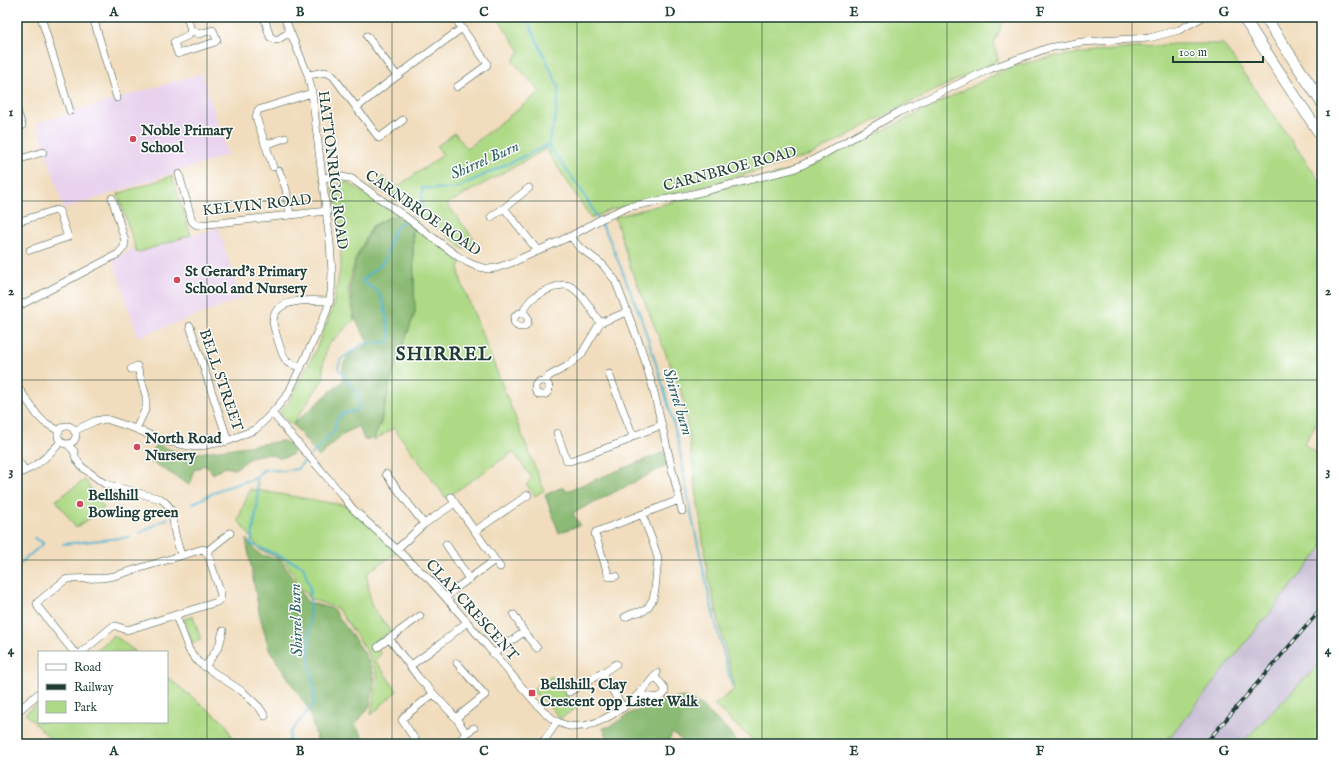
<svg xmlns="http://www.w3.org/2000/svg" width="1339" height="761" viewBox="0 0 1339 761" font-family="'IM FELL English',serif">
  <rect width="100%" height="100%" fill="#fff"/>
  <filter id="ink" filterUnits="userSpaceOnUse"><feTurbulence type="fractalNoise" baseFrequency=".025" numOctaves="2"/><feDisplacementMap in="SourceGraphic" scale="8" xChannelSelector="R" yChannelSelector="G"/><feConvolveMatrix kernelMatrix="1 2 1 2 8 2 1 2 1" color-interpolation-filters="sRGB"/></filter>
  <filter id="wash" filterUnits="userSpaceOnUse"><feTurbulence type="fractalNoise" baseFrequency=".012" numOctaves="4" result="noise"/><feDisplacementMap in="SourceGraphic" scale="16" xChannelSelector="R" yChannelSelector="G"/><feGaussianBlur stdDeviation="0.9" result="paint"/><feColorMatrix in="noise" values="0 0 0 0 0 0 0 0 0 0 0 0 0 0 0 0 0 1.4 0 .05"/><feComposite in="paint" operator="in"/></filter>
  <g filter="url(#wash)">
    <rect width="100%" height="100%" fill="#f1ddbd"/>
    <path fill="#e8d2ee" d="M202,73L228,155L64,209L37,123Z
      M218,227L241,299L138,337L113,260L134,248L136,254Z"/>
    <path fill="#c9bfd7" d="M1322,548V661L1241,744H1164Z"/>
    <path fill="#aeda86" stroke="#668c5d" d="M497,17H1008L1003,22L994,43L998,60L897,109L811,155L709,185L610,210L591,218L546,149L447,204L477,243L463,249L454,241L404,203L371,186L383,176L394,189L443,155L437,146L455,133L467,149L540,92L513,61L520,51Z
      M1174,44H1223L1322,184V414L1304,444L1322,457V548L1164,744H757L714,705L735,689L708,576L683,396L630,266L615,217L816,164L1010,67L1056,56Z
      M172,176L191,235L137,253L118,194Z
      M347,182L398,215L391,217L372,226L355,259L348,290L354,320L327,346L323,365L324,378L292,425L279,413L288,403L315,352L333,307L341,263L338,211L332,186Z
      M413,226L461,261L459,270L461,281L544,490L535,496L526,484L532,478L513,452L446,498L394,428L373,441L381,423L392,376L415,313Z
      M85,480L104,508L76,528L56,500Z
      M250,489L354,507L399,551L368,572L367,576L371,605L391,632L373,642L381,654L375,660L397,691L371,715L378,677L370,657L361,642L337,608L310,599L305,591L303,592L294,580L296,578L284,560L260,550L238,520Z
      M193,616L201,640L192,643L184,619Z
      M114,635L136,652H95Z
      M1322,661V744H1241Z
      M552,676L576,708L561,718L557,716C555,709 536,693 531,690Z
      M167,677L226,724L234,744H56L25,714L39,702V722H167Z"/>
    <path fill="#8aba73" stroke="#547c54" d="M398,216L412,226L415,312L392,376L379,427L374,438L364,440L359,426L343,434L319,457L293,424L343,381C341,356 349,354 369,344L355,319L350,290L356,260L373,226L390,217Z
      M282,441L290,444L294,450L292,455L280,458L268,454L253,456L235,469L225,467L213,474L210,470L204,465L193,471L192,480L189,485L159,466L150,462L151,453L157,445L175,451L198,453Z
      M664,452L668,465L573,513L580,525L559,533L545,495L562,487L567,491Z
      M246,539L259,554L281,560L307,602L333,609L366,655L375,678L370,706L355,725L368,744H318L309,710L269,649L259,612Z
      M684,697L701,705L733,735L737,744H687L672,733L668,744H611L603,728L611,726L632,712L646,709L662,701Z"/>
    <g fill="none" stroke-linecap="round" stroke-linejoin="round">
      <path stroke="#53b5d1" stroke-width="2" d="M548,145L580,188L608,236L640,315L662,382L678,441L691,513L712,609L732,686
        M409,218L422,210V188L454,189L548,145L555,119L559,88L526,17
        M311,455L335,430V422L343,413L356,411L360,404L358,395L338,368L341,359L363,344L388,342L390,336L384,304L378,292L362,281C365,278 368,275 371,272C375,269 380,266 383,262C394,246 385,232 406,220
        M192,504L221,489L257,478
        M140,533L168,518
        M63,544L131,537
        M17,566L44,543L34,538
        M299,744L296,742L289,741L290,733L314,703V687L309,659L310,588L303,566L251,544L258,500L257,477L262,471L266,469L283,471L297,469L308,458"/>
    </g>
  </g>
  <g filter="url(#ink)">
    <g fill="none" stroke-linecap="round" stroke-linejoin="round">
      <defs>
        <path id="minor" d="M41,17L70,111
          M93,17L117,98
          M187,17L191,30
          M264,17L270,37L277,40L290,32
          M454,17L487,63V65L457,87
          M17,18L21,17
          M191,30L199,34L213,30L217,40L215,42L178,54L174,42L189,35Z
          M367,36L397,76
          M308,75L326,72L333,76L379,138L403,120
          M356,108L385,85L462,28
          M17,110L22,126
          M265,145L285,138
          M17,160L43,152
          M273,167L256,117L258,110L312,93
          M279,171L286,189L290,215
          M179,174L192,221L195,224L199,225L327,211
          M323,178L338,176L352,179L403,215L456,255L467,262L476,266L488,269L496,268L511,263L571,236L603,218L628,207L693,194L793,169L813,160L899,112L990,69L1048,48L1082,42L1149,38L1179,30L1203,17
          M504,208L529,188
          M491,217L504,208L538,251
          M17,222L56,210L59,211L68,237L30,250
          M571,236L578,246L603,265L615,280L641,348L652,384L682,511
          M17,307L118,254L124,247L125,241L112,198
          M514 320a7 7 0 1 1 14 0a7 7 0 1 1-14 0Z
          M523,313C527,301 535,295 547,290C552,288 558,285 565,285C578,285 593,312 600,323L627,312
          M190,326L228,441
          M301,368L287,362L284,357C281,351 273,326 273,321C274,297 313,300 330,301
          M131,369L137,366L146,396V408L136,429
          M609,374L633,436
          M535 388a7 7 0 1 1 14 0a7 7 0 1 1-14 0Z
          M545,381L549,376L566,367L581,355L600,323
          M17,386L38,416L44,422L59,431
          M272,413L343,496L352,508L431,581L446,598C472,627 496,657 521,686C530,696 546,717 558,722C592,740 638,699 657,673
          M58 435a9 9 0 1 1 18 0a9 9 0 1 1-18 0Z
          M74,431L95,421L106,419L136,429L164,441L195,447L228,441L256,429L272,413L288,394L316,335L327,310L331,293L332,272L330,243L312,93L308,75L284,17
          M557,433L567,461H570L626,441L633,436L662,425
          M67,444L74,451L76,459L82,467L105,484L161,499C177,511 171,516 175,533C176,540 179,548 181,555
          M17,460L25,470
          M386,474L424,524
          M17,475C24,470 31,469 37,464C46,458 53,450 61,442
          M451,497L455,503L500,567
          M475,531L528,495
          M446,544L469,579
          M397,549L424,524L455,503
          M206,552L230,533
          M616,576L609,577L595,534L596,532L679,500
          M446,598L455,589L495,560
          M176,616L189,650L198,662L243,692L259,707L265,716
          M625,617L634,613L644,611L648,607L653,599L655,590L658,558L652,540L642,514
          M524,632L537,648
          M389,638L418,677L456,718L485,695L457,663
          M378,647L420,616
          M76,652L73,651L38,607L37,604L38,602L65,580L68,579L102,578L114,576L203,549L208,554L221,595L220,599L217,602L127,630L116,626H113L82,652
          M493,654L524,632L514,615
          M410,666L439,645L467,622
          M205,667L219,646L223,631
          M602,673L616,664
          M569,692L602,673L623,708
          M639,694C645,696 653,699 659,697C672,692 660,682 654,677
          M17,712L39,693
          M456,718L466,733
          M462,738L466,733L474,728
          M418,744L402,720L405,716L433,694
          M538,744L546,738L557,722"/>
        <path id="highway" d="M1243,17L1322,137
          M1265,17L1322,103"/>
      </defs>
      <use href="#minor" stroke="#3e5549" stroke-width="8"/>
      <use href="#highway" stroke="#3e5549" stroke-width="12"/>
      <use href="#minor" stroke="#fff" stroke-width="7"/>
      <use href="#highway" stroke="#fff" stroke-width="11"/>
      <defs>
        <path id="rail" d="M1205,744L1322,608"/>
      </defs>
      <use href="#rail" stroke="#1f3d34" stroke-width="3.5"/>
      <use href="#rail" stroke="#fff" stroke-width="2" stroke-dasharray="6" stroke-linecap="butt"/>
    </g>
  </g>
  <path fill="none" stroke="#1f3d34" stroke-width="1" stroke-opacity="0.55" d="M207,17V744M392,17V744M577,17V744M762,17V744M947,17V744M1132,17V744M17,201H1322M17,380H1322M17,560H1322"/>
  <g fill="#d1495b" stroke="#fff" stroke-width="1.5">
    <circle cx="133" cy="139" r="4"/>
    <circle cx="177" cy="280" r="4"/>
    <circle cx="137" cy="447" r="4"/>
    <circle cx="80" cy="504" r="4"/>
    <rect x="528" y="689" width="8" height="8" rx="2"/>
  </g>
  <g text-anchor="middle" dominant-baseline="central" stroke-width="3" stroke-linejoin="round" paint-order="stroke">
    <g font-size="15" font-weight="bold" fill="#1f3d34" stroke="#fff" text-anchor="start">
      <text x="141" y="130">Noble Primary<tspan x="141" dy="17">School</tspan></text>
      <text x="185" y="271">St Gerard's Primary<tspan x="185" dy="17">School and Nursery</tspan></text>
      <text x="145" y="438">North Road<tspan x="145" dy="17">Nursery</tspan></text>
      <text x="88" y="495">Bellshill<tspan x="88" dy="17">Bowling green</tspan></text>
      <text x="540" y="684">Bellshill, Clay<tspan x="540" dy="17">Crescent opp Lister Walk</tspan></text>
    </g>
    <g font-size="15" fill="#1f3d34" stroke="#fff">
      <text transform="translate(730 169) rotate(-15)">CARNBROE ROAD</text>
      <text transform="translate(333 170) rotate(83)">HATTONRIGG ROAD</text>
      <text transform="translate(257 205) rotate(-6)">KELVIN ROAD</text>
      <text transform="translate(423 213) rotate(35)">CARNBROE ROAD</text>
      <text transform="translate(221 380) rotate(71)">BELL STREET</text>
      <text transform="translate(472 610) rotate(48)">CLAY CRESCENT</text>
    </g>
    <g font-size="16" font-style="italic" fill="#2f6163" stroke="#fff">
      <text transform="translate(485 161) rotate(-24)">Shirrel Burn</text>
      <text transform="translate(677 402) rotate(73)">Shirrel burn</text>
      <text transform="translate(297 620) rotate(-92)">Shirrel Burn</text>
    </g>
    <g font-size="19" font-weight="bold" letter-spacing="1" fill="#1f3d34" stroke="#fff">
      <text x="444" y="355">SHIRREL</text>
    </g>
  </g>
  <rect width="1339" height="761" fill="none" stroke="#fff" stroke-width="44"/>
  <rect x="38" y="651" width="130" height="72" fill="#ffffff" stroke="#a5b1ae"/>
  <rect x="46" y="664" width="20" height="6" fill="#ffffff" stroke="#a5b1ae"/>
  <text x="74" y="671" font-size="12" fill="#1f3d34">Road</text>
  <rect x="46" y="684" width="20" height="6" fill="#1f3d34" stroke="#a5b1ae"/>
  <text x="74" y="691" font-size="12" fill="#1f3d34">Railway</text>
  <rect x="46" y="701" width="20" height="12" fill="#aeda86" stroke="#a5b1ae"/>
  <text x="74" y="711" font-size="12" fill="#1f3d34">Park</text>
  <path d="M1173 56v6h90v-6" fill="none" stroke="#1f3d34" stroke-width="2"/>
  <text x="1179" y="56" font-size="12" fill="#1f3d34" stroke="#ffffff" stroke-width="3" paint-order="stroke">100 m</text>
  <rect x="22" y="22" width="1295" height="717" fill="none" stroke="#1f3d34" stroke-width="1.5"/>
  <g font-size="13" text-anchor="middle" font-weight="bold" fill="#1f3d34">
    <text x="114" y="16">A</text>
    <text x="300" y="16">B</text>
    <text x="484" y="16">C</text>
    <text x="670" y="16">D</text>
    <text x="854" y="16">E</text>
    <text x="1040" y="16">F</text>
    <text x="1224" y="16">G</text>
    <text x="11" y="116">1</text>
    <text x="1328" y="116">1</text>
    <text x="11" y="295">2</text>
    <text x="1328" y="295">2</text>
    <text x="11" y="475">3</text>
    <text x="1328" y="475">3</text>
    <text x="11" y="654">4</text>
    <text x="1328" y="654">4</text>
    <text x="114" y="755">A</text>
    <text x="300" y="755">B</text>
    <text x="484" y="755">C</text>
    <text x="670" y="755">D</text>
    <text x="854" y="755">E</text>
    <text x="1040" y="755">F</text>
    <text x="1224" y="755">G</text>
  </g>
</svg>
